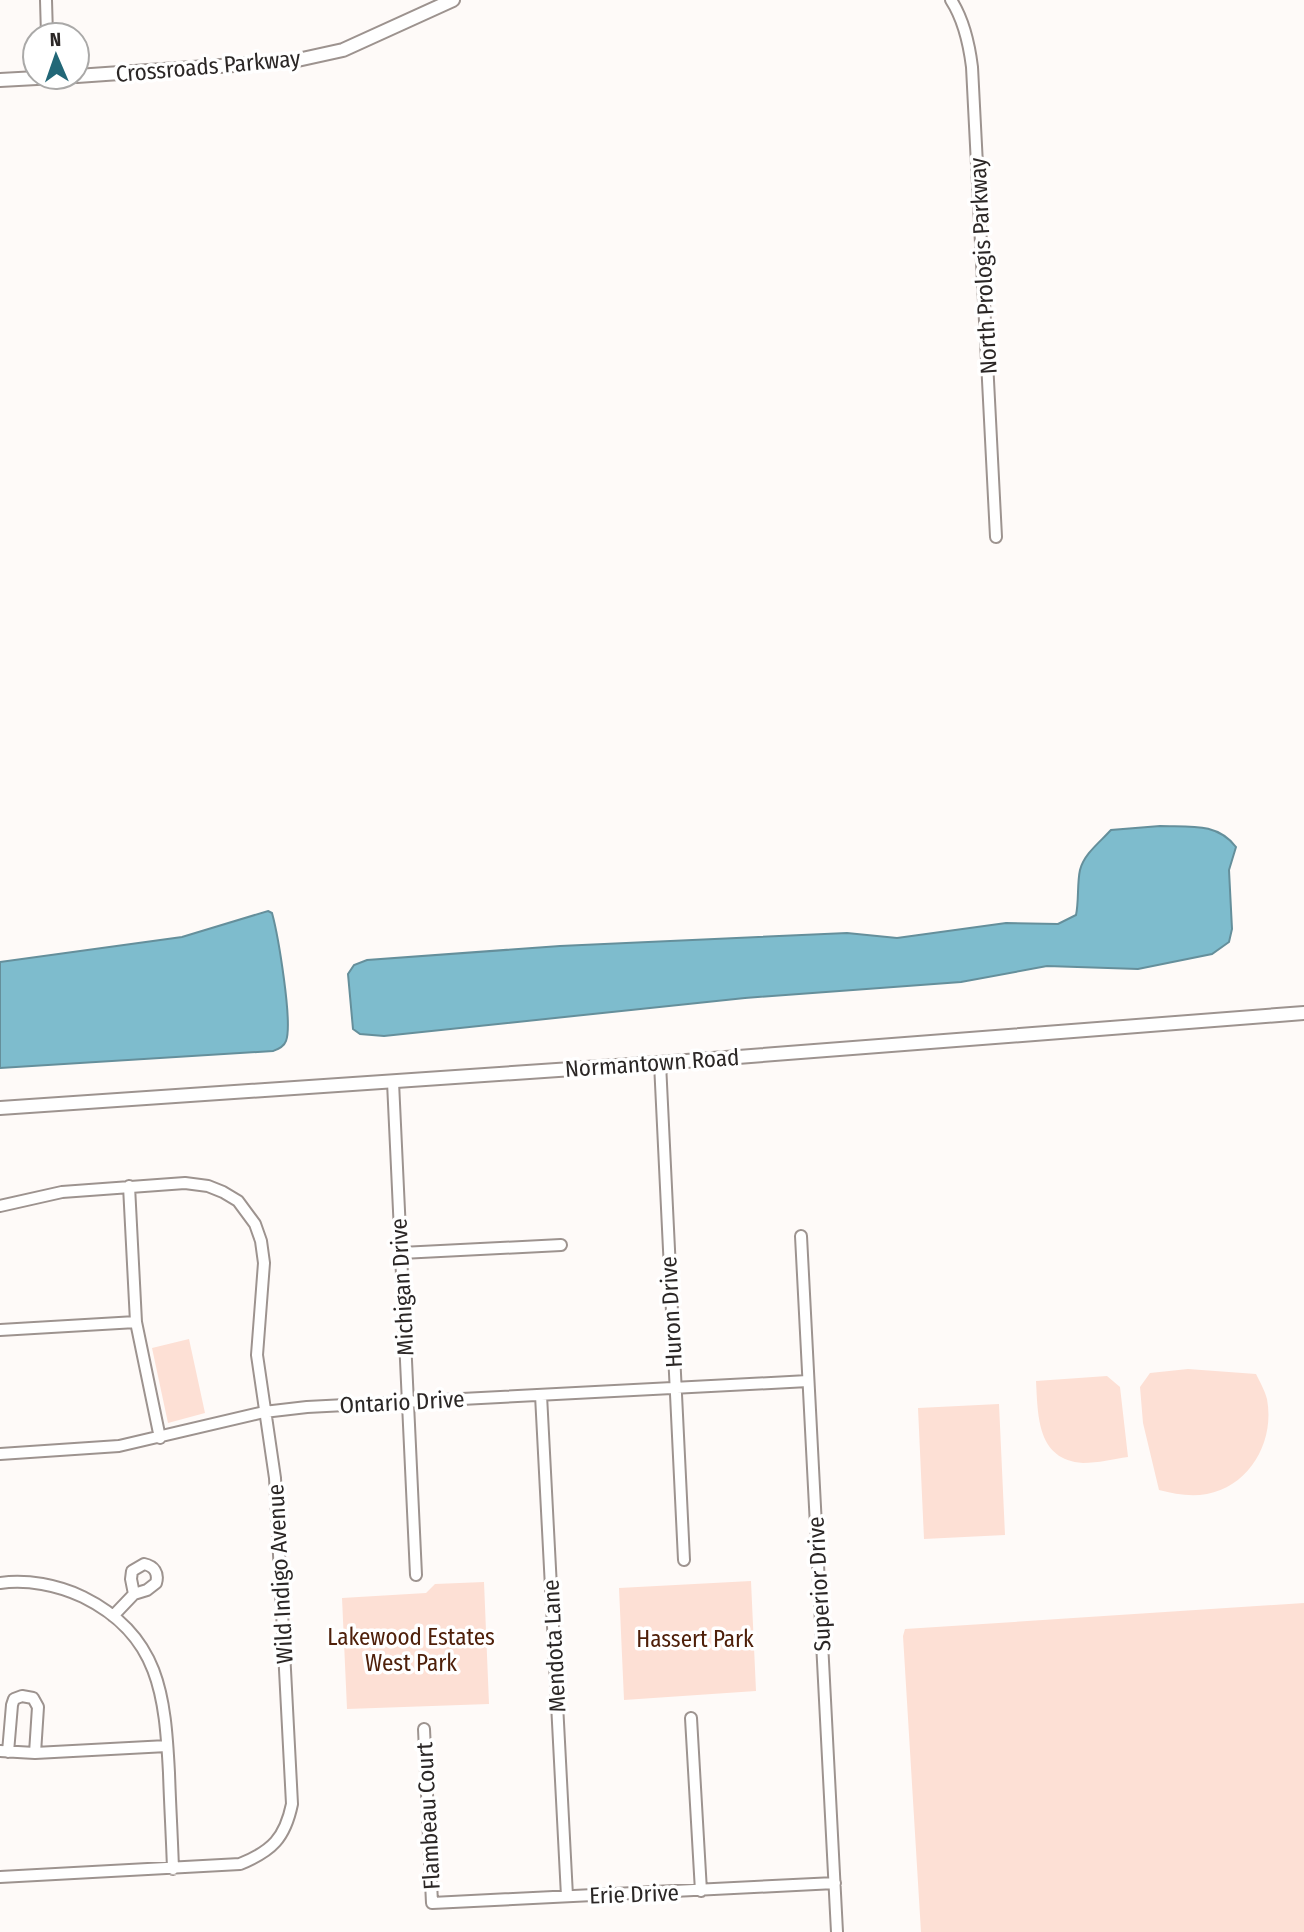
<svg xmlns="http://www.w3.org/2000/svg" width="1304" height="1932" viewBox="0 0 1304 1932" font-family="'Fira Sans Condensed',sans-serif">
  <rect width="100%" height="100%" fill="#fefaf8"/>
  <path fill="#fde0d5" d="M189,1339L205,1413L168,1423L152,1348Z
    M1188,1369L1256,1374C1260,1382 1265,1391 1267,1399C1275,1441 1250,1486 1207,1494C1190,1497 1175,1494 1159,1490L1143,1423L1140,1387L1150,1373Z
    M1107,1376L1120,1387L1128,1457C1114,1459 1098,1463 1083,1463C1037,1460 1038,1416 1036,1381Z
    M999,1404L1005,1535L924,1539L918,1408Z
    M751,1581L756,1691L624,1700L619,1588Z
    M484,1582L489,1704L347,1709L342,1598L426,1593L435,1584Z
    M1304,1603V1932H921L903,1636L905,1629Z"/>
  <path fill="#7ebccd" stroke="#658f9b" stroke-width="2" d="M1160,826C1189,827 1217,822 1236,847L1229,870L1232,929L1229,942L1212,954L1138,969L1047,966L961,982L745,998L384,1036L360,1034L353,1029L348,974L354,965L367,960L560,946L847,933L897,938L1006,923L1058,924L1076,915C1079,901 1077,883 1080,870C1084,854 1100,842 1111,830Z
    M268,911L272,913C278,935 293,1023 286,1041C284,1047 278,1049 273,1051L0,1068V962L182,937Z"/>
  <g fill="none" stroke-linecap="round" stroke-linejoin="round">
    <defs>
      <path id="minor" d="M46,0L47,35
        M951,0C964,20 969,43 972,67L996,537
        M660,1063L684,1560
        M393,1082L416,1575
        M129,1186L136,1322L160,1438
        M0,1206L62,1192L185,1183L208,1186L223,1192L238,1201L255,1224L261,1241L264,1263L257,1355L275,1478L292,1804C285,1838 272,1851 240,1864L0,1877
        M801,1236L837,1932
        M401,1253L561,1245
        M0,1330L136,1322
        M541,1395L567,1896
        M0,1454L119,1446L264,1412L307,1407L808,1381
        M0,1583C27,1579 58,1585 83,1597C160,1635 165,1696 169,1773C170,1805 172,1837 173,1869
        M113,1616L134,1594L147,1590L156,1583C159,1573 154,1566 144,1564L132,1571L131,1579L134,1594
        M691,1718L701,1891
        M424,1729L432,1903L835,1883
        M0,1751L35,1753L167,1746
        M8,1752L12,1705L14,1699L22,1696L33,1698L38,1707L35,1753"/>
      <path id="tertiary" d="M77,76L293,61L343,50L453,0
        M0,80L55,77
        M0,1108L660,1063L1304,1013"/>
    </defs>
    <use href="#minor" stroke="#9d938f" stroke-width="14"/>
    <use href="#tertiary" stroke="#9d938f" stroke-width="16"/>
    <use href="#minor" stroke="#fff" stroke-width="10"/>
    <use href="#tertiary" stroke="#fff" stroke-width="12"/>
  </g>
  <g text-anchor="middle" dominant-baseline="central" stroke-width="7" stroke-linejoin="round" paint-order="stroke">
    <g font-size="23" fill="#2b2726" stroke="#fff">
      <text transform="translate(208 66) rotate(-5)">Crossroads Parkway</text>
      <text transform="translate(983 266) rotate(-93)">North Prologis Parkway</text>
      <text transform="translate(652 1063) rotate(-4)">Normantown Road</text>
      <text transform="translate(402 1287) rotate(-93)">Michigan Drive</text>
      <text transform="translate(671 1312) rotate(-93)">Huron Drive</text>
      <text transform="translate(402 1402) rotate(-3)">Ontario Drive</text>
      <text transform="translate(280 1574) rotate(-93)">Wild Indigo Avenue</text>
      <text transform="translate(819 1584) rotate(-93)">Superior Drive</text>
      <text transform="translate(554 1646) rotate(-93)">Mendota Lane</text>
      <text transform="translate(428 1816) rotate(-93)">Flambeau Court</text>
      <text transform="translate(634 1894) rotate(-2)">Erie Drive</text>
    </g>
    <g font-size="23" fill="#4f200a" stroke="#fff">
      <text x="411" y="1637">Lakewood Estates<tspan x="411" dy="26">West Park</tspan></text>
      <text x="695" y="1639">Hassert Park</text>
    </g>
  </g>
  <g transform="translate(56 56) rotate(358)"><circle r="33" fill="#ffffff" stroke="#aaa9a8" stroke-width="2"/>
  <path d="M0-5L12 26L0 18L-12 26Z" fill="#226777"/>
  <text y="-10" font-size="19" font-weight="bold" text-anchor="middle" fill="#2b2726">N</text>
  </g>
</svg>
